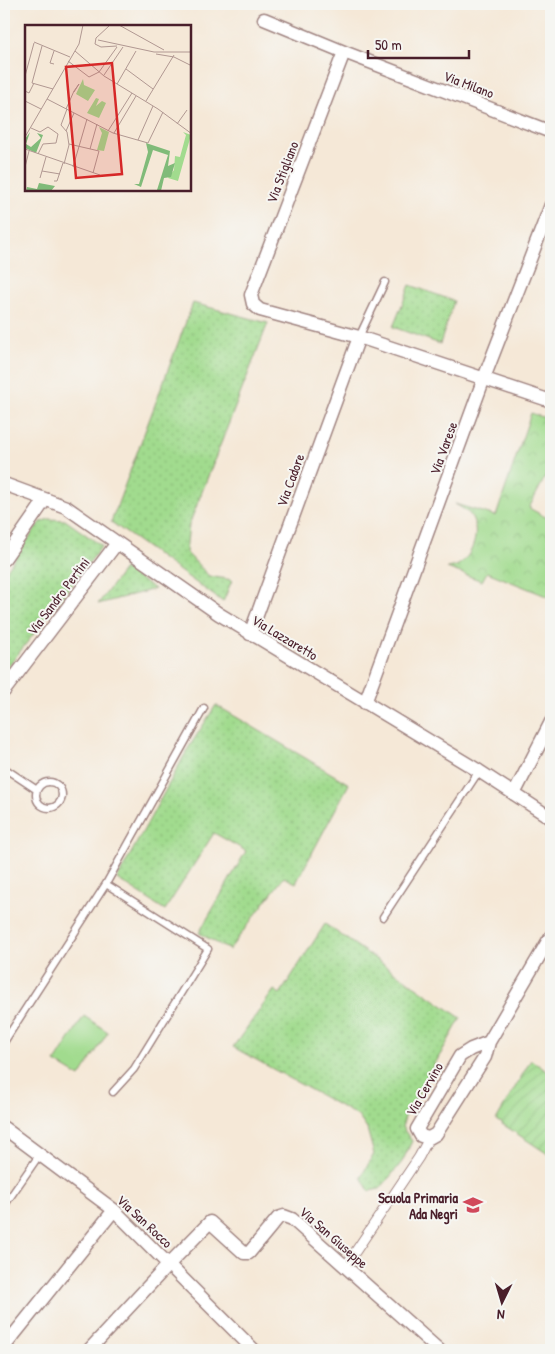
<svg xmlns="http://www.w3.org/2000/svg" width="555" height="1354" viewBox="0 0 555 1354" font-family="'Patrick Hand',sans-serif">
  <defs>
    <pattern id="grass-dots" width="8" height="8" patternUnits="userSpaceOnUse" patternTransform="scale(1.25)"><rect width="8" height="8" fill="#a1db8e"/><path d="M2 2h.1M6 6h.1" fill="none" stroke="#8cbc7b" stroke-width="1.8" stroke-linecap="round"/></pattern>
    <pattern id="park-crowns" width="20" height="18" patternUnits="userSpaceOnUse" patternTransform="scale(1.25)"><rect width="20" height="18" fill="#a1db8e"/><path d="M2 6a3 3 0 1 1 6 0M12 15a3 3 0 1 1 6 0" fill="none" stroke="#8cbc7b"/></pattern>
    <pattern id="garden-furrows" width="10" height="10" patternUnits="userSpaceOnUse" patternTransform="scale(1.25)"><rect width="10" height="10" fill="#a1db8e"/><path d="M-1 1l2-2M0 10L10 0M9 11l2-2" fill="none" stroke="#8cbc7b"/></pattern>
  </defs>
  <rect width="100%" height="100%" fill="#f6f6f2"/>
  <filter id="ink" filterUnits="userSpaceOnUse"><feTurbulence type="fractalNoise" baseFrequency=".02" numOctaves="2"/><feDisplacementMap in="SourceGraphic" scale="10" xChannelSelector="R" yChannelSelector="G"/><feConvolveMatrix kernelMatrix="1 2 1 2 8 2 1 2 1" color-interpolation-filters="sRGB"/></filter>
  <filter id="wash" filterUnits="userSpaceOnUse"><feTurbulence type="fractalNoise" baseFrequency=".0096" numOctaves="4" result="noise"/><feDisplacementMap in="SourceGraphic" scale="20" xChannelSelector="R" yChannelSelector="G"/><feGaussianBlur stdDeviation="1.12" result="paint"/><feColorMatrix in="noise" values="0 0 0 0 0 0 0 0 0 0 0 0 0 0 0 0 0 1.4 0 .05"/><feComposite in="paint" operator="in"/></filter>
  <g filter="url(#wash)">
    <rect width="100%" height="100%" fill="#f5e8d7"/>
    <path fill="url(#grass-dots)" stroke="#767d5c" d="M410,285L454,301L440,344L393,327Z
      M193,303L268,323L189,525L186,552L209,576L232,580L223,602L111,522Z
      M49,519L65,520L102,546L4,672V574L40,522Z
      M124,569L155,589L98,604Z
      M216,705L349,784L296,883L284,877L229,950L199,933L246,851L214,833L165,910L117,879L189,747Z
      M325,924L461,1018L405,1117L402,1127L412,1141L402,1162L380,1189L369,1191L361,1177L374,1154L367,1129L358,1116L233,1047L274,990L280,994Z"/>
    <path fill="url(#park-crowns)" stroke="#767d5c" d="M531,413L551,420V466L529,508L551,520V598L487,572L482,581L447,568C450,567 455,567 458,565C473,556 481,531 471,516C468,511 460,507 455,504L496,516Z"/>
    <path fill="url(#garden-furrows)" stroke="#767d5c" d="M531,1060L551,1074V1156L496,1120Z"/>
    <path fill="#a1db8e" stroke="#767d5c" d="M84,1016L108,1032L80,1077L55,1062Z"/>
  </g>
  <g filter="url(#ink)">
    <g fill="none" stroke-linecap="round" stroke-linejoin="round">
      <defs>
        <path id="service" d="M359,337L385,282
          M4,768L37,790
          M36 795a13 13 0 1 1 26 0a13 13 0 1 1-26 0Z
          M106,884L208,949L134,1069L113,1092
          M383,917L479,771
          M4,1042L106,884L204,708
          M4,1206L40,1154"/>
        <path id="pedestrian" d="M345,1267L419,1157L429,1138"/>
        <path id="minor" d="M264,19L344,52L551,132
          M344,52L251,295L253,304L260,310L359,337L551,401
          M4,484L66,507L219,614L479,771L551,818
          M4,559L45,500
          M250,634L359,337
          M4,691L117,543
          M365,703L484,378L551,205
          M514,794L551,722
          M489,1042L471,1049L460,1056L417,1129L421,1136L429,1138L436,1134L485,1057L489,1042L551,936
          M4,1128L114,1210L254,1350
          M4,1347L114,1210
          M89,1350L169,1264L210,1222L244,1253H249L278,1218L284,1216L292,1219L439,1350"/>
      </defs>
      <use href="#service" stroke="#a08481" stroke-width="9"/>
      <use href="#pedestrian" stroke="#a08481" stroke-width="11"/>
      <use href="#minor" stroke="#a08481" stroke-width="15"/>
      <use href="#service" stroke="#fff" stroke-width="6"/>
      <use href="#pedestrian" stroke="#fff" stroke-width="9"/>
      <use href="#minor" stroke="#fff" stroke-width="12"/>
    </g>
  </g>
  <defs>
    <symbol id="school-bare" viewBox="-9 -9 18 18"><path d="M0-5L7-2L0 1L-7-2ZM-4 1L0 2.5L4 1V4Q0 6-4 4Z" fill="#d1495b" stroke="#f6f6f2" stroke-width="2.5" paint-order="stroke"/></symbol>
  </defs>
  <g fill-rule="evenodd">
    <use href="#school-bare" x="459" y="1191" width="28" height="28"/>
  </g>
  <g text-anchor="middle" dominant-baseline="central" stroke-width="4" stroke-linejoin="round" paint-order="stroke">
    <g font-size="14" fill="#4a1f2b" stroke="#f6f6f2">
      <text transform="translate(469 84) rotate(21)">Via Milano</text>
      <text transform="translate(282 172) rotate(-69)">Via Stigliano</text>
      <text transform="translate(443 448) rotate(-70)">Via Varese</text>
      <text transform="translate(290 480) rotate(-70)">Via Cadore</text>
      <text transform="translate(58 596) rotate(-53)">Via Sandro Pertini</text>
      <text transform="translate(285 637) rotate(31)">Via Lazzaretto</text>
      <text transform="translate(424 1089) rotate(-60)">Via Cervino</text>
      <text transform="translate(145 1221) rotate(43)">Via San Rocco</text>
      <text transform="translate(334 1237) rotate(41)">Via San Giuseppe</text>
    </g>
    <g font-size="14" font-weight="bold" fill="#4a1f2b" stroke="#f6f6f2" text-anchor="end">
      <text x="458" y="1197">Scuola Primaria<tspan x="458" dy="16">Ada Negri</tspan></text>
    </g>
  </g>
  <g transform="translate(25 25)">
    <rect width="166" height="166" fill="#f5e8d7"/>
    <path d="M58,54L59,60L70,65L63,76L51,69ZM71,73L74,74L71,81L77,76L81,78L74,93L62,88ZM74,102L84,107L79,126L72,125L77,108ZM158,107L166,110L153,156L143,153L149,145L150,131L155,132L161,110Z" fill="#a1db8e"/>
    <path d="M5,107L1,119L6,122L16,113L12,108L18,110L11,128L0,123V114ZM121,118L145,126L143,141L150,138L146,152L139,153L136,166L132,165L143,130L128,125L116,162L109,159H114L116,152L123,127ZM14,158L30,161L26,166H1L2,162L12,164Z" fill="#80bb79"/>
    <path fill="none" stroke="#b19892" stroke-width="1" d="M94,0L139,25M84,1L71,13L70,19L76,22L92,21M73,15L129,27H167M9,17L45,32M17,21L7,58L28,64M50,26L79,51L133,84L167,109M131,29L149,32L167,41M43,36L64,52L74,47M29,39L25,38L29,26M101,44L128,64M74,47L92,22M79,50L98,22M0,51L9,18M92,59L111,26M0,66L4,68L9,58M22,74L88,108L123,118L138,87M0,76L16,84M121,76L149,30M41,84L49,66L54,59L49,67M152,99L162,85M6,103L15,107L23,102L33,109L31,118L18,119L13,129M41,106L49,88M83,106L107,68M89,108L111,71M0,112L54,19L58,0M113,115L128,81M44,119L74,126L68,148M0,124L75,150M65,124L72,99M39,139L44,120L42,107L36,100L42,84M0,142L4,126M48,142L62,94M17,146L35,149M15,153L21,132M29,156H32L38,138"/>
    <path fill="#d62828" fill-opacity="0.15" stroke="#d62828" stroke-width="2.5" d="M87,38L97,149L51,153L41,42Z"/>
    <rect width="166" height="166" fill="none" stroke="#4a1f2b" stroke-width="2.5"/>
  </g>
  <rect width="555" height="1354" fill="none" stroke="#f6f6f2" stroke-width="20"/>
  <g transform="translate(502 1302) rotate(185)" stroke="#f6f6f2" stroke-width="4" paint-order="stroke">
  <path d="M0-4L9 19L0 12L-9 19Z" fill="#4a1f2b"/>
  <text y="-8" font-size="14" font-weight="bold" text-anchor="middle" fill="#4a1f2b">N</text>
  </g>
  <path d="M368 50v8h101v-8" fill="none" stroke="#4a1f2b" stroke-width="2.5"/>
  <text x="375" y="50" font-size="15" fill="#4a1f2b" stroke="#f6f6f2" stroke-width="4" paint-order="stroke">50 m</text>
</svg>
